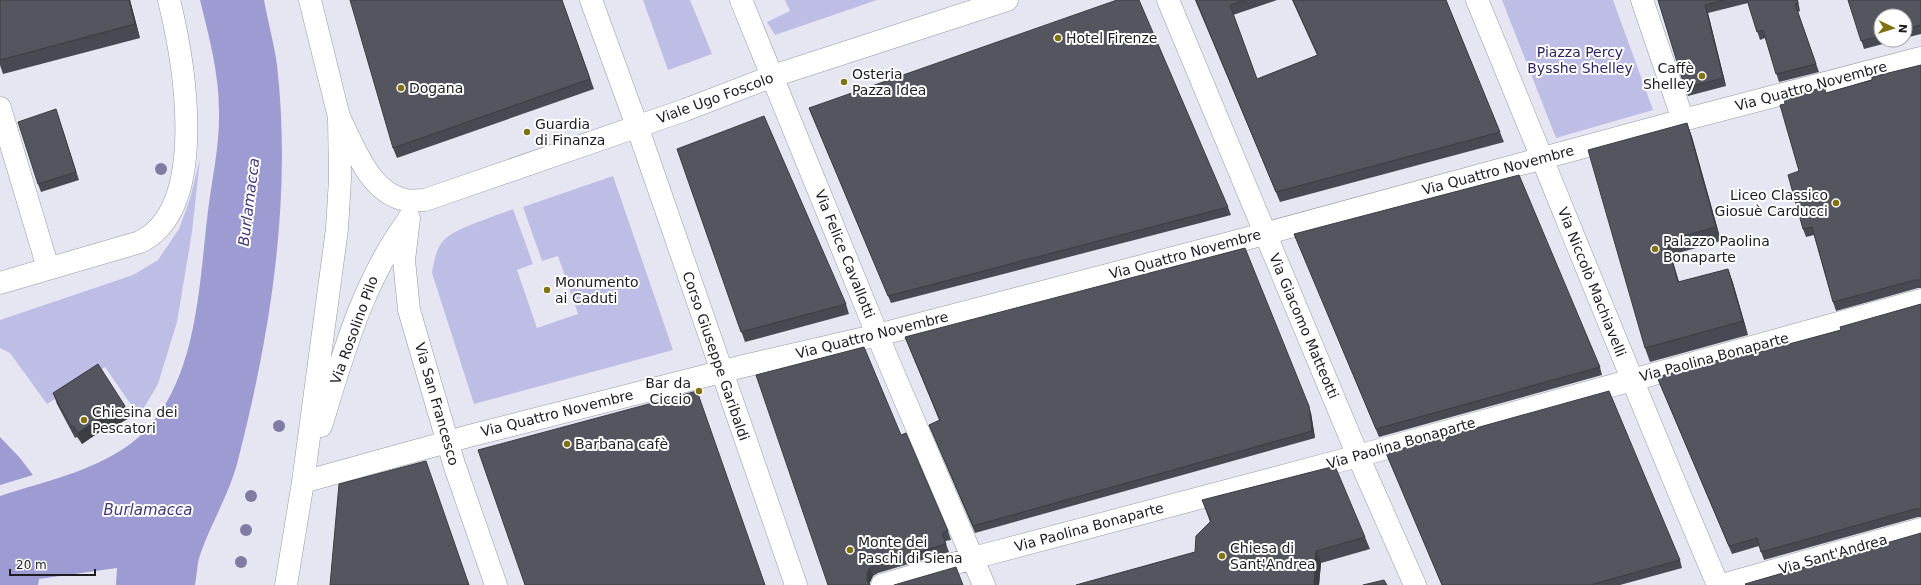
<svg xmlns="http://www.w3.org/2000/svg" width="1921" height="585" viewBox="0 0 1921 585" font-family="'DejaVu Sans',sans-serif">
  <rect width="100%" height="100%" fill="#e6e6f2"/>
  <path fill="#bebde6" d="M643,0H690L712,54L668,70Z
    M785,0H877L775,35L767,22L790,11Z
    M1502,0H1613L1653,110L1556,138Z
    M200,159L192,232L177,322L158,384L139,416L105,367L47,404L10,353L0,348V320L133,275L158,260L179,229L190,199Z
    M613,176L673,350L474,404L432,273C434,262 436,247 445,239C458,227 496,216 513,209L533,264L517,270L537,328L578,314L558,256L542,261L523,207Z"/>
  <path fill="#9d9bd1" d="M200,0H264C268,22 274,43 277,65C292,197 271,332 238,460C230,493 211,523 200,555C197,564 197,575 195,585H116L117,568L39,579L38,585H0V496C48,480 107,469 144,432C198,378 199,283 208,211C212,178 220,144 219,111C219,73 209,37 200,0Z
    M0,437L20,458L33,475L0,485Z"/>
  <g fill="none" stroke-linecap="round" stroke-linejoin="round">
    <defs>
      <path id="minor" d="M591,0L637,126L796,585
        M741,0L884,351L984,585
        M1168,0L1358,456L1415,585
        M1477,0C1558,195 1635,391 1718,585
        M1642,0L1683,120
        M0,108L48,268
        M339,117C354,146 369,193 406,200C412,201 419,200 425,200L685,110L773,76L1007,0
        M409,218L404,260L409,310L454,464L496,585
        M0,283L140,242C210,208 184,61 169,0
        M321,426C343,355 362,284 406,223
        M303,482L469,436L744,366L878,335L1249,238L1683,120L1921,58
        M286,585L303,482L337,229L340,179L339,117L310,0
        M882,585L973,558L1358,456L1921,300
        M1722,585L1921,529"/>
    </defs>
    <use href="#minor" stroke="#9797a2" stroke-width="23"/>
    <use href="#minor" stroke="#fff" stroke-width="22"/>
  </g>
  <g fill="#817ba3">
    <circle cx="161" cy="169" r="6"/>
    <circle cx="279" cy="426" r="6"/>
    <circle cx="251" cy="496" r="6"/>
    <circle cx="246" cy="530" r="6"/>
    <circle cx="241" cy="562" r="6"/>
  </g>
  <path fill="#494953" d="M0,0H130L140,38L3,74L0,65Z
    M562,0L594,89L397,158L393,148Z
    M1195,0H1277L1233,15L1257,79L1317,55L1292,0H1446L1504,142L1280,202Z
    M1658,0H1798L1800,11L1798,12L1819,72L1779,82L1765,38L1760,40L1748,3L1708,13L1726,86L1688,96Z
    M1848,0H1921V34L1905,38V16H1881V40H1898L1864,49Z
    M1921,65V288H1918L1836,311L1833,302L1814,235L1806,237L1803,229L1799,171L1826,93Z
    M809,108L1228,207L1231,215L891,303Z
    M56,109L79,180L41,192L38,184Z
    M1687,123L1692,137L1721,241L1671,255L1679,282L1728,269L1733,283L1748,335L1650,362L1645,348Z
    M677,149L846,304L849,314L745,342Z
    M1294,234L1600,367L1602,375L1379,437Z
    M1921,304V517H1918L1764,560L1759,546L1732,554L1657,377L1753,354L1841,330Z
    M905,337L1311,413L1315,438L975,533L929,425L939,420Z
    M53,393L125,406L129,418L110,429L108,426L82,444L77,437L75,438L57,404Z
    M901,435L948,531L951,540L945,541L949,552L878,573L873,576L870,582L828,585Z
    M1386,453L1680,560L1682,568L1620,585H1442Z
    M1202,500L1365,537L1370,549L1321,563L1319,585H1076L1195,552L1210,522Z"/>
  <path fill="#3c3c43" d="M129,0H130L140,38L135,24Z
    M1705,5L1708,13L1726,86L1723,78Z
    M1687,123L1692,137L1721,241L1716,227Z
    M1666,241L1671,255L1683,296L1678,282Z
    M1728,269L1733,283L1748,335L1743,321Z
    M125,406L129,418L110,429L106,418Z
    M1309,406L1311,413L1315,438L1312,431Z
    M104,415L108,426L82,444L78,433Z
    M1316,551L1321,563L1319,585H1314Z
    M870,568L873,576L870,582V585L867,580V573Z"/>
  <path fill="#555560" stroke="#3c3c43" d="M0,0H129L135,24L0,60Z
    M350,0H562L590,79L393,148Z
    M1117,0H1139L1228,207L888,296L809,108Z
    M1196,0H1245L1230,5L1257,79L1318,55L1293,0H1446L1500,132L1276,192Z
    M1658,0H1724L1705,5L1723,78L1685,88Z
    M1747,0H1797L1798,3L1795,4L1816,64L1776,74L1763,30L1757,32Z
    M1848,0H1921V25L1905,29V16H1881V36L1861,41Z
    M1921,65V280H1915L1833,302L1812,227L1803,229L1788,175L1799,171L1780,105L1785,104L1784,98L1824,87L1826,93L1872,80V77Z
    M56,109L76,172L38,184L18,122Z
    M764,116L846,304L741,332L677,149Z
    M1687,123L1716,227L1666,241L1678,282L1728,269L1743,321L1645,348L1588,150Z
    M1519,175L1600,367L1376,429L1294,234Z
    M1245,248L1309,406L1312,431L973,526L929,425L940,420L905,337Z
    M1921,304V509H1915L1761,552L1757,538L1729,546L1657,377L1751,351L1752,354L1841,330L1840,327Z
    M864,347L901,435L906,433L948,531L942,533L946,544L875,565L870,568L867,573V580L870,585H828L756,375Z
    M98,364L125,406L106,418L104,415L78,433L73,426L71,427L53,393Z
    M697,391L765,585H525L478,450Z
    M1609,391L1680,560L1590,585H1442L1386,453Z
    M426,461L469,585H330L339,484Z
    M1335,466L1365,537L1316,551L1314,585H1076L1195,552L1196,536L1211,521L1202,500Z
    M1921,533V585H1746L1745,584Z
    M956,567L963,585H894Z
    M1384,580L1387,585H1363Z"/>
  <g fill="#827111" stroke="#fff" stroke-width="1.5">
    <circle cx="1058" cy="38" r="4"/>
    <circle cx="1702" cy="76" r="4"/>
    <circle cx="844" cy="82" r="4"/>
    <circle cx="401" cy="88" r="4"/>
    <circle cx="527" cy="132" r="4"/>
    <circle cx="1836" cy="203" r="4"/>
    <circle cx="1655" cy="249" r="4"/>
    <circle cx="547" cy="290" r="4"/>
    <circle cx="699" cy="391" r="4"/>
    <circle cx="84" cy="420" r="4"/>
    <circle cx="567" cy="444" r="4"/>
    <circle cx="850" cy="550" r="4"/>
    <circle cx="1222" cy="556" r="4"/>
  </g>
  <g text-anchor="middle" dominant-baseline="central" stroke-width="4" stroke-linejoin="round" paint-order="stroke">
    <g font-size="14" fill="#1c1c21" stroke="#fff" text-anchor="start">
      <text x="1066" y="38">Hotel Firenze</text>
      <text x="1694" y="68" text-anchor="end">Caffè<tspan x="1694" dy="16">Shelley</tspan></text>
      <text x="852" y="74">Osteria<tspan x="852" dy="16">Pazza Idea</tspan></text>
      <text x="409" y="88">Dogana</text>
      <text x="535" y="124">Guardia<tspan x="535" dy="16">di Finanza</tspan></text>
      <text x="1828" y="195" text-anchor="end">Liceo Classico<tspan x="1828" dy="16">Giosuè Carducci</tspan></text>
      <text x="1663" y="241">Palazzo Paolina<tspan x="1663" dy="16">Bonaparte</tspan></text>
      <text x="555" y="282">Monumento<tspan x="555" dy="16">ai Caduti</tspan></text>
      <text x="691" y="383" text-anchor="end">Bar da<tspan x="691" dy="16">Ciccio</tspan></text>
      <text x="92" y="412">Chiesina dei<tspan x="92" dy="16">Pescatori</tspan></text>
      <text x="575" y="444">Barbana cafè</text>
      <text x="858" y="542">Monte dei<tspan x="858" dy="16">Paschi di Siena</tspan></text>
      <text x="1230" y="548">Chiesa di<tspan x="1230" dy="16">Sant'Andrea</tspan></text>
    </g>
    <g font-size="14" fill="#2f2363" stroke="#fff">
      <text x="1580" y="52">Piazza Percy<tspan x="1580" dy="16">Bysshe Shelley</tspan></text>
    </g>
    <g font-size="14" fill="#1c1c21" stroke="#fff">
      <text transform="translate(1811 86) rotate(-15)">Via Quattro Novembre</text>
      <text transform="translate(715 98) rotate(-20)">Viale Ugo Foscolo</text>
      <text transform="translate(1498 170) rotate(-15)">Via Quattro Novembre</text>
      <text transform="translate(845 254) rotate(68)">Via Felice Cavallotti</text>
      <text transform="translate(1185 254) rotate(-15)">Via Quattro Novembre</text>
      <text transform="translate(1592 282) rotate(68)">Via Niccolò Machiavelli</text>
      <text transform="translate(1304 326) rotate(67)">Via Giacomo Matteotti</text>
      <text transform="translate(354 330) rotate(-70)">Via Rosolino Pilo</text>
      <text transform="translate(872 335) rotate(-14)">Via Quattro Novembre</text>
      <text transform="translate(716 356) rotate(71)">Corso Giuseppe Garibaldi</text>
      <text transform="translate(1714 357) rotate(-15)">Via Paolina Bonaparte</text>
      <text transform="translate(437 404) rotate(74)">Via San Francesco</text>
      <text transform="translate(557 413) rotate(-14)">Via Quattro Novembre</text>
      <text transform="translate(1401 443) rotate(-16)">Via Paolina Bonaparte</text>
      <text transform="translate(1089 527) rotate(-15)">Via Paolina Bonaparte</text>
      <text transform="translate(1833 554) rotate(-16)">Via Sant'Andrea</text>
    </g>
    <g font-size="15" font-style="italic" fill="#42397b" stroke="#fff">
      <text transform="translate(249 202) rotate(-83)">Burlamacca</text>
      <text x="148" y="510">Burlamacca</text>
    </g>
  </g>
  <g transform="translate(1893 28) rotate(94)"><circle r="19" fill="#ffffff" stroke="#a4a4a6"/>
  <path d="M0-3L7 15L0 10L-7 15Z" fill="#827111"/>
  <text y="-6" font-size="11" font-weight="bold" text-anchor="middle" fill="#1c1c21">N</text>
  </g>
  <path d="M10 569v6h85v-6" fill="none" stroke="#1c1c21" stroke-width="2"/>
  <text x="16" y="569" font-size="12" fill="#1c1c21" stroke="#ffffff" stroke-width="3" paint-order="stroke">20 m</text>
</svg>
